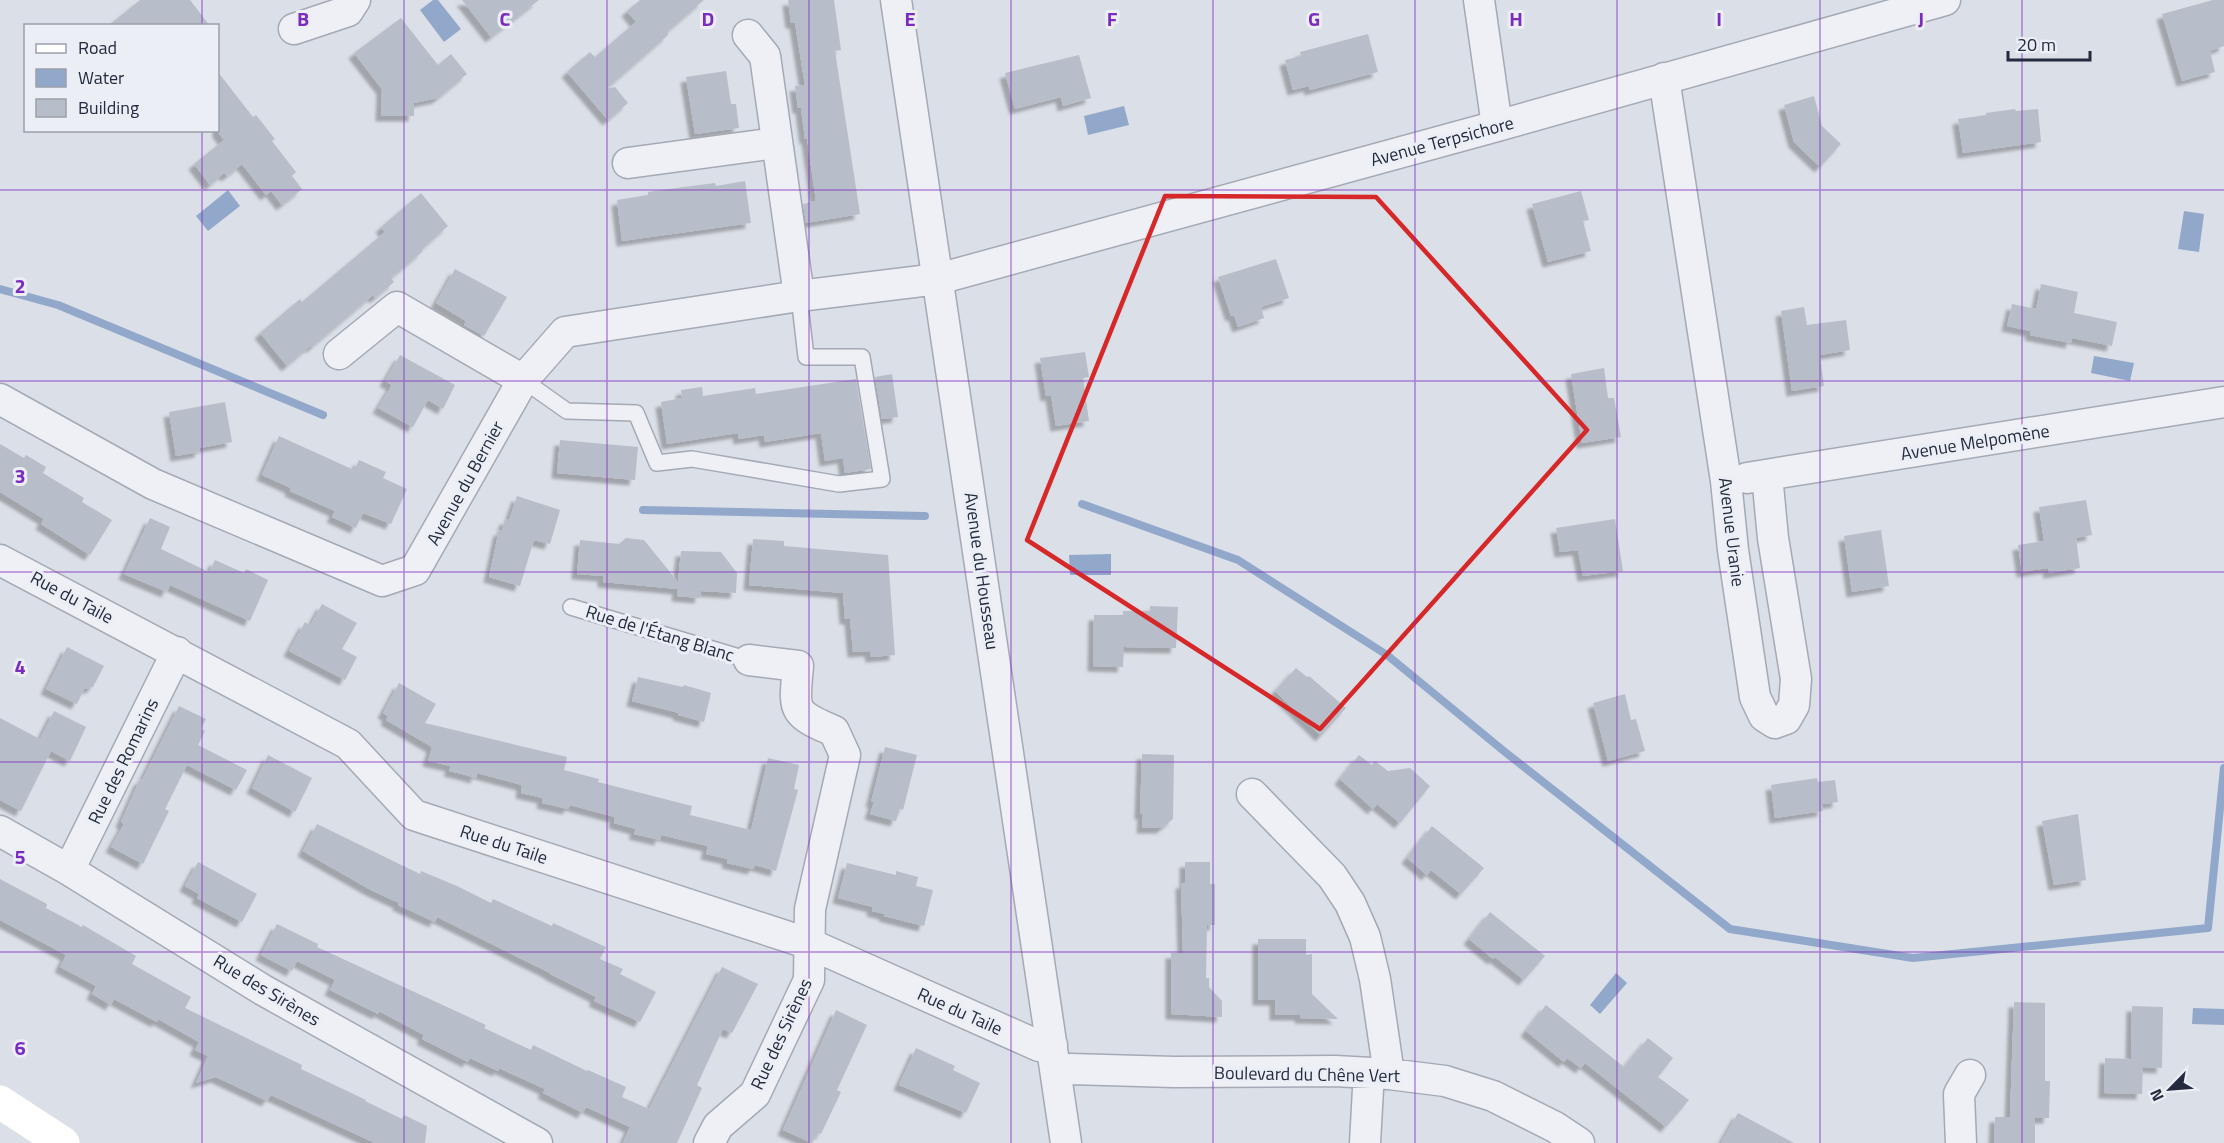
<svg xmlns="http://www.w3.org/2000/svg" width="2224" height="1143" viewBox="0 0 2224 1143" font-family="'Titillium Web',sans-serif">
  <defs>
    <filter id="shadow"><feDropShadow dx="-5.5" dy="5.5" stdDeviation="1.5" flood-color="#0004"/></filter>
  </defs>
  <rect width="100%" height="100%" fill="#dbdfe7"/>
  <path fill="#92a8cb" d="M433,0H438L461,29L444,42L420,10Z
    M1124,106L1129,125L1088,135L1084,116Z
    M228,190L240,206L208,231L196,216Z
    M2184,211L2204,214L2199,252L2178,249Z
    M2094,356L2134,363L2130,381L2091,373Z
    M1111,554V575H1070L1069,555Z
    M1616,973L1627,983L1600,1014L1590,1005Z
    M2193,1008L2224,1009V1025L2192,1024Z"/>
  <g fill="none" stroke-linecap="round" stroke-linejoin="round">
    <path stroke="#92a8cb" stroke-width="8" d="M0,289L58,305L323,415
      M1082,504L1238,560L1387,655L1505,752L1730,929L1913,958L2208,928L2224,768
      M643,510L925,516"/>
  </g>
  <path fill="#b8bdca" filter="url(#shadow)" d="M140,0H190L210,26H108Z
    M462,0H539L491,37Z
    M640,0H704L668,31V35L606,89L615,87L628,103L608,120L567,72L590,52L595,57L636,22L627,11Z
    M788,0H834L841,50L835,51L860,214L806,223L803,204L816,201L807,138L805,139L801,108H798L795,86L805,85L795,23H791Z
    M2213,0H2224V46L2210,51L2215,72L2182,81L2162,14Z
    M401,18L438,65L451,54L467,74L438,98L414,103V116H381L382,89L354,53Z
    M1368,34L1378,72L1310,90L1309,86L1293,90L1285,60L1301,56L1300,52Z
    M1079,55L1091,98L1063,106L1061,97L1015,109L1005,73Z
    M726,71L731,104H736L739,128L695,134L686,77Z
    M218,72L253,117L256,115L275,139L272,141L296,172L292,176L302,189L282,205L271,191L266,195L242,164L227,176L224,173L210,185L194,164L224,140L218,132Z
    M1814,96L1822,126L1841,144L1820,167L1794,142L1784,105Z
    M2015,109L2016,111L2038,109L2041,142L1963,153L1958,119L1986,115V113Z
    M745,181L751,223L622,241L617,200L648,195V192L669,189L715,183L716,186Z
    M1581,191L1589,220L1583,221L1591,251L1548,262L1532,204Z
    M421,193L448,226L421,250L423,251L391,278L394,282L375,298L373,295L312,347L310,346L287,366L260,333L300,299L302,302L385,232L381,227Z
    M1276,259L1289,298L1261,307L1264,318L1238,327L1234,315L1231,316L1218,277Z
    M455,269L507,297L484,336L464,325L466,321L436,303Z
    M2041,284L2078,292L2074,313L2117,322L2112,346L2072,338L2071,343L2030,335L2031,331L2007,326L2012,304L2036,309Z
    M1804,307L1807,325L1846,320L1850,350L1820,355L1824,386L1792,391L1781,311Z
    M1085,352L1089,377L1083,378L1089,421L1056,426L1051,395L1046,396L1040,358Z
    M400,355L455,385L443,409L428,400L413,427L378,408L392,385L385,381Z
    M1604,368L1608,398H1614L1621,437L1582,443L1571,374Z
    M892,374L898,417L882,419L875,377Z
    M856,379L871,469L845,473L843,458L825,461L821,433L765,442L764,435L739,439L738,433L667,444L661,402L682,398L681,390L702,387L703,396L755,388L756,394Z
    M225,402L232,442L200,448V452L176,456L169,412Z
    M279,436L354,470L359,460L386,472L383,478L407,489L391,524L363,513L356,528L332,517L335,511L290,491L291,488L262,475Z
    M560,440L638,447L635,480L557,473Z
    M0,444L24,458L26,455L46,467L43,473L84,498L82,502L112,520L90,555L41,524L44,519L0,492Z
    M517,496L560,510L550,544L534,540L520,586L489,577L499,530L502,531L505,519L509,520Z
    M2086,500L2092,535L2076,538L2080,568L2049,573L2048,568L2022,572L2018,545L2044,541L2039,507Z
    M150,518L170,527L161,549L209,572L215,560L244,573L246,569L268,580L250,621L170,585L167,592L124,574Z
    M1615,519L1623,571L1583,576L1578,550L1560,552L1556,528Z
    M1881,530L1889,586L1852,592L1844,536Z
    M626,538L644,540L678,582L681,551L721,552L737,573L736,593L701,591L700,598L677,596L678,589L603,582V576L577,574L580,540L619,544Z
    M753,539L784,541V546L888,555L895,655L871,657L870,651L853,652L850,619H845L843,593L749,585Z
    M322,604L357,623L342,649L357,657L345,680L289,651L305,622L310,626Z
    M1150,606L1178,607L1176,648L1124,647L1123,667L1093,666L1094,615H1123V611H1150Z
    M67,647L104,666L93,687L84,689L77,704L46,689Z
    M1296,668L1307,677L1309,676L1346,708L1321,736L1275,691Z
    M638,677L683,687L684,685L711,693L704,722L678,715L679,713L632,701Z
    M399,683L436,704L425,723L567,757L564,770L599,779L598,782L692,806L690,815L751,830L768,758L799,765L794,789L798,790L776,871L755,865L753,869L727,863L728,859L706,854L708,846L661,835L660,840L634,834L636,829L614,823L615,817L570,805L568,809L542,803L543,798L521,793L522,785L477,773L476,778L462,774L449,771L451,766L428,761L432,747L386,720L388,716L383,713Z
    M1625,694L1631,720L1636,719L1645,751L1608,761L1593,703Z
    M179,706L206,719L201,729L205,731L198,745L247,770L236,790L187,765L165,809L169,811L143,864L111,847L124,824L121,822L140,779L142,780Z
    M54,711L86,727L70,761L51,751L21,811L0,800V718L40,739Z
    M885,747L917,755L903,810L900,809L896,821L870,814L874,802H871Z
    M1142,754L1174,755L1173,819L1162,828H1142L1143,814H1140Z
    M268,755L312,778L295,812L252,788Z
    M1359,755L1372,765L1375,761L1388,771L1410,768L1430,786L1400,823L1377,804L1373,809L1340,779Z
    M1817,778L1818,782L1835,780L1838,802L1822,804L1823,811L1775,818L1771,785Z
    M2078,814L2086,880L2054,885L2042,821Z
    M317,824L420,874L421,871L457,886L491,903L493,899L552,926L553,923L606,947L600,959L623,969L620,974L656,992L640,1022L594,1001L596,997L550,974V973L437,917L435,922L398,905L399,903L371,890L320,861L303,851Z
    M1432,826L1484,868L1461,894L1431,870L1427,875L1407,858Z
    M198,862L257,894L242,922L197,898L199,894L185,886Z
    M1185,862H1210V884H1215V925H1207L1206,978H1209V987L1222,1001V1017L1171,1014V953H1183L1181,883H1185Z
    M847,863L896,875V871L918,877L916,886L933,890L924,926L884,916L885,914L872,911L873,907L838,898Z
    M0,879L47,904L46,908L82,927L83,925L136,956L132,964L191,997L185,1008L302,1065L301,1069L366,1100L365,1101L402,1119L404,1115L427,1126L425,1143H375L271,1095L267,1101L216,1077L196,1083L208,1056L195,1050L199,1042L158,1019L157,1022L114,999L111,1005L92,994L96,986L60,967L66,955L0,920Z
    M1490,912L1545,956L1524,980L1495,957L1493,959L1469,939Z
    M277,924L318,944L317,947L486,1025L484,1028L531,1050L533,1045L587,1071L588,1070L626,1087L622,1097L649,1109L722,967L758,984L732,1033L723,1029L697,1085L702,1088L677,1143H623L630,1127L586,1107L583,1113L543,1093L545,1089L499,1068L498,1071L470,1058L468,1062L422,1039L424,1035L379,1011L378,1014L330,990L335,980L297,961L292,971L261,955Z
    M1258,939H1306V955L1312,954V994L1338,1019L1300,1018V1015H1275V1000H1258Z
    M2014,1002L2045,1003V1081H2050L2049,1118H2035V1143H1994L1995,1117H2010Z
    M1546,1005L1624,1067L1648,1038L1673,1058L1658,1077L1689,1100L1666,1127L1585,1063L1581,1068L1567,1058L1564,1062L1526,1031Z
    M2132,1006L2163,1007L2162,1068L2143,1067L2142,1094L2104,1093L2105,1058L2131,1059Z
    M836,1010L867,1025L837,1090L841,1092L821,1134L818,1133L812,1143L783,1130Z
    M916,1048L955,1066L953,1070L980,1083L966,1113L899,1085Z
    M1738,1113L1794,1143H1721Z"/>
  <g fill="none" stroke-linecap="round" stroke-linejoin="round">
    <defs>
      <path id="service" d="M523,380L567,411L636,413L657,463L692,459L839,484L882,479L862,357H806L799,296
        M571,607L749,660"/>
      <path id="minor" d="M896,0L1066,1143
        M1479,0L1497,126
        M294,29L348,11L355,0
        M748,35L765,56L799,296
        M1664,78L1726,481L1733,550L1755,697L1764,716L1775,723L1786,719L1794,705L1796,679L1773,538L1767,475
        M628,163L776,143
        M339,354L397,307L523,380
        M0,399L153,484L382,581L415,570L523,380L565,332L799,296L938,279L1497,126L1945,0
        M1747,478L2224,402
        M0,560L348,744L414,815L810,944L1039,1046L1052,1045
        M1252,794L1332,876L1350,903L1365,937L1375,979L1389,1074
        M0,831L69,870L263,990L537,1143
        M69,870L177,652
        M1056,1071L1070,1069L1174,1072L1335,1071L1389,1074L1445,1081L1493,1096L1555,1127L1579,1143
        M709,1143L718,1126L755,1094L809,980L810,909L845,755L834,731C791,713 794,711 798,666L749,660
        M1365,1143L1368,1089L1367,1073
        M1961,1143L1959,1094L1970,1075"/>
    </defs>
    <use href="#service" stroke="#a4a9b5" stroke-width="18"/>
    <use href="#minor" stroke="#a4a9b5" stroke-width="33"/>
    <use href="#service" stroke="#eef0f5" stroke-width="15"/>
    <use href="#minor" stroke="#eef0f5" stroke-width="30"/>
    <path stroke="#fff" stroke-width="33" d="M0,1102L63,1143"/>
  </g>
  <path fill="none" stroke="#d62828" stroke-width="4.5" stroke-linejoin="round" d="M1165,196L1376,197L1587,430L1320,729L1027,540Z"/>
  <path fill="none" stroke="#7b2cbf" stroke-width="1.5" stroke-opacity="0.55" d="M202,0V26M404,0V1143M607,0V1143M809,0V1143M1011,0V1143M1213,0V1143M1415,0V1143M1617,0V1143M1820,0V1143M2022,0V1143M202,130V1143M0,190H2224M0,381H2224M0,572H2224M0,762H2224M0,952H2224"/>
  <g text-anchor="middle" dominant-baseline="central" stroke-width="6" stroke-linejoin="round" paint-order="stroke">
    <g font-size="18" fill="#242b3f" stroke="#ebeef5">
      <text transform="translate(1442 141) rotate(-15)">Avenue Terpsichore</text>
      <text transform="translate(1975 442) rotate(-9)">Avenue Melpomène</text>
      <text transform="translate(465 483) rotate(-61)">Avenue du Bernier</text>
      <text transform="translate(1732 532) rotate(83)">Avenue Uranie</text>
      <text transform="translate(982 571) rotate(82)">Avenue du Housseau</text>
      <text transform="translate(72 597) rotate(28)">Rue du Taile</text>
      <text transform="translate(660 633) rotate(17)">Rue de l'Étang Blanc</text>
      <text transform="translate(123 761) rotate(-64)">Rue des Romarins</text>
      <text transform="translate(504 844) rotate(18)">Rue du Taile</text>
      <text transform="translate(267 990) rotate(31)">Rue des Sirènes</text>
      <text transform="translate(960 1011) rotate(24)">Rue du Taile</text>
      <text transform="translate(781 1034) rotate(-65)">Rue des Sirènes</text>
      <text transform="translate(1307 1074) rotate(1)">Boulevard du Chêne Vert</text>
    </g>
  </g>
  <g font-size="20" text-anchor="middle" font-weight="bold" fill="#7b2cbf" stroke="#ebeef5" stroke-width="6" stroke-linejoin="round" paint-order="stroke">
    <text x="303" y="26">B</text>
    <text x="505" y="26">C</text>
    <text x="708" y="26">D</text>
    <text x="910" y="26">E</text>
    <text x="1112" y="26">F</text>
    <text x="1314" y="26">G</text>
    <text x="1516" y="26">H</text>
    <text x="1719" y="26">I</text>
    <text x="1921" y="26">J</text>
    <text x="20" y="293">2</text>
    <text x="20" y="483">3</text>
    <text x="20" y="674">4</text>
    <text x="20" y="864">5</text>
    <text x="20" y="1055">6</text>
  </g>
  <rect x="24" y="24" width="195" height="108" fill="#ebeef5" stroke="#9ba0ac" stroke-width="1.5"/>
  <rect x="36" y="44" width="30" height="9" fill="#ffffff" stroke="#9ba0ac" stroke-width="1.5"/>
  <text x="78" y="54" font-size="18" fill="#242b3f">Road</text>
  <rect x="36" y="69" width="30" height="18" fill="#92a8cb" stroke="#9ba0ac" stroke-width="1.5"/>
  <text x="78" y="84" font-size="18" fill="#242b3f">Water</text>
  <rect x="36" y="99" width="30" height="18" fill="#b8bdca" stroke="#9ba0ac" stroke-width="1.5"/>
  <text x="78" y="114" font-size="18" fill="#242b3f">Building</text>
  <g transform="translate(2170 1089) rotate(245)" stroke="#ebeef5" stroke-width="4.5" paint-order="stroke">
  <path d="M0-4.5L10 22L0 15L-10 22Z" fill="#242b3f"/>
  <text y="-9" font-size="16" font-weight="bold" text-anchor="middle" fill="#242b3f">N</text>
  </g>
  <path d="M2008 51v9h82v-9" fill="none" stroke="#242b3f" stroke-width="3"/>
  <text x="2017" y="51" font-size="18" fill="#242b3f" stroke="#ebeef5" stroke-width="4.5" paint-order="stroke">20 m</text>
</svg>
